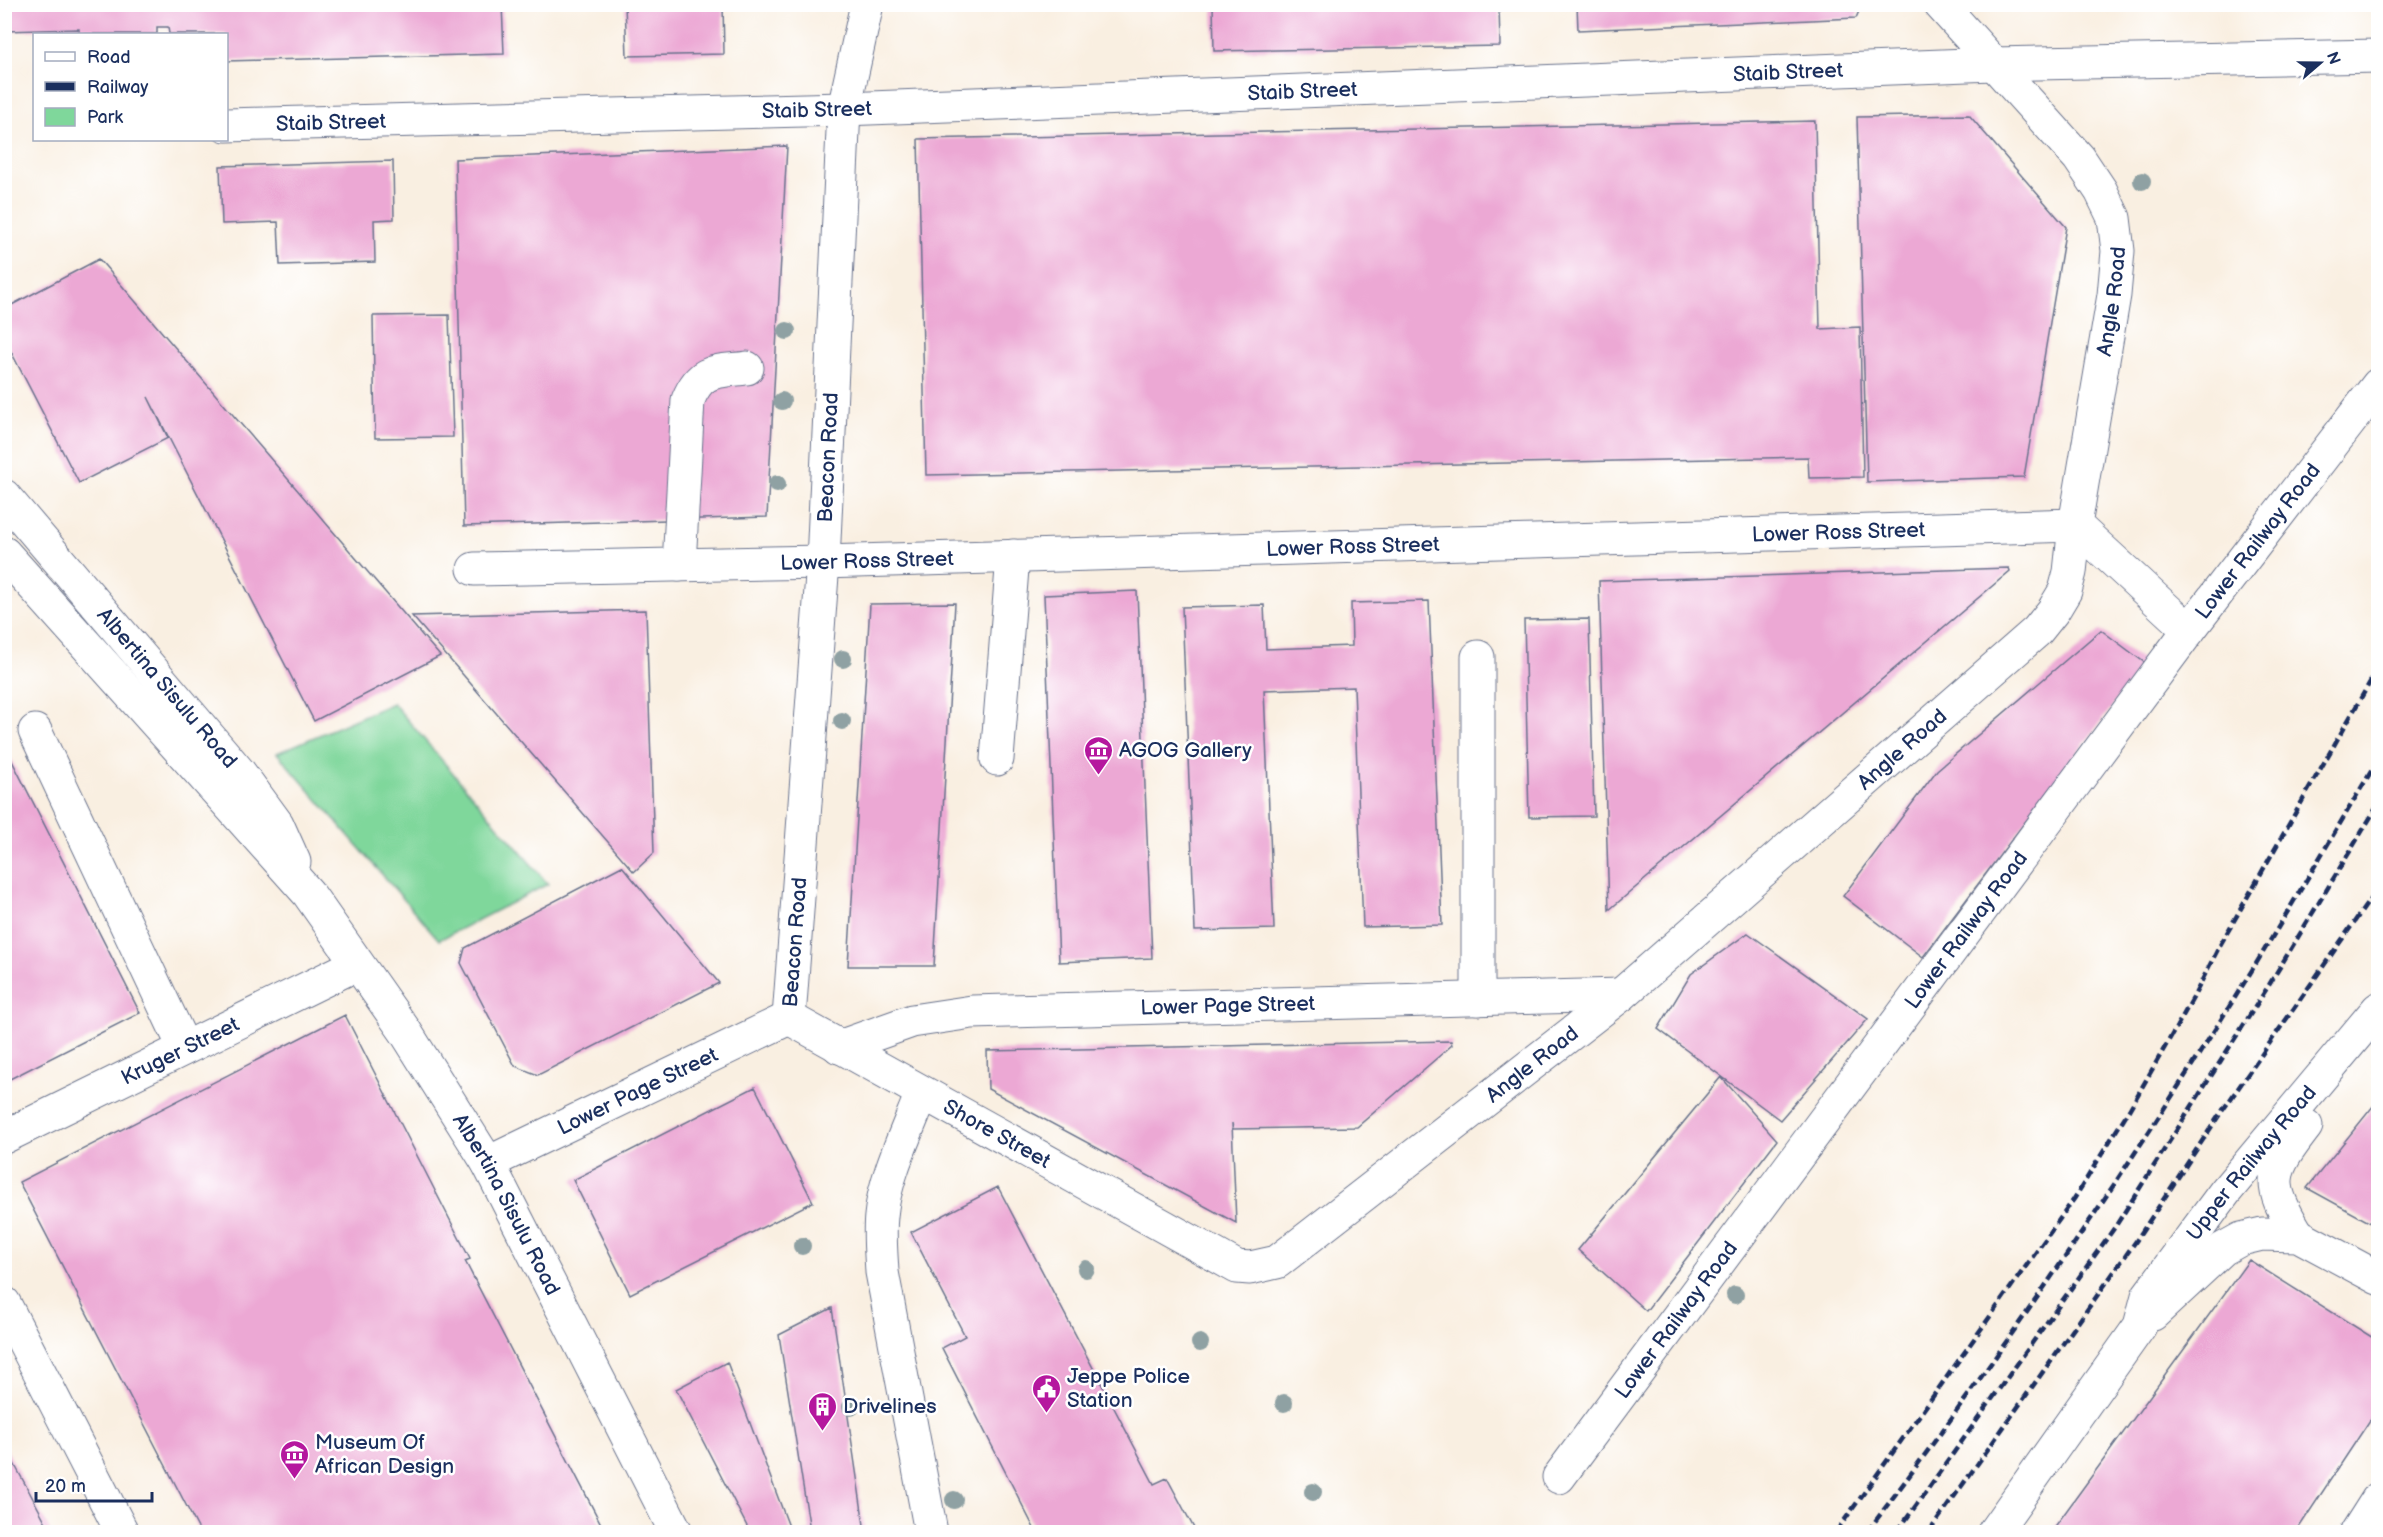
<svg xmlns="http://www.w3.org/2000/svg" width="2383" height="1537" viewBox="0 0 2383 1537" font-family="'Balsamiq Sans',sans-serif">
  <rect width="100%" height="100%" fill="#fff"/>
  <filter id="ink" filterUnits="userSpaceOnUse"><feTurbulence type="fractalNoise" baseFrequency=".0167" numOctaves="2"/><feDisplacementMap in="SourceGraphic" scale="12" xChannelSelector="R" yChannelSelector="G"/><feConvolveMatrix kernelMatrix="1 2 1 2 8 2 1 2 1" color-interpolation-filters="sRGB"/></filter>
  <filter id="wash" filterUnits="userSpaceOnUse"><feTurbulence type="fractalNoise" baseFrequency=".008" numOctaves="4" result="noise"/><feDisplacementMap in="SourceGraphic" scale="24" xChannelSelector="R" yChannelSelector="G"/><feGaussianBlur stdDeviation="1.35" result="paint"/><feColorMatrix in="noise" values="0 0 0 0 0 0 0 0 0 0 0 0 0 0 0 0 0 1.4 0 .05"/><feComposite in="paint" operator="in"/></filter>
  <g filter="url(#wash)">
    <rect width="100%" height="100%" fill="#f9efe1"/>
    <path fill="#7fd79b" stroke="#4d837c" stroke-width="1.5" d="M393,703L548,884L439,940L277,753Z"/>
    <g id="blocks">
      <path fill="#eca8d4" d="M4,4H502L504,54L226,61V34H169L168,27H157V34H79V29L4,31Z
        M625,4H723L724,54L627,56Z
        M1213,4H1499L1500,46L1214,51Z
        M1577,4H1862L1856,18L1578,30Z
        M1969,115L2066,227L2024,477L1867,482L1857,117Z
        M1815,121L1820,329L1860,327L1863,477L1809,478L1808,457L926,475L918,139Z
        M787,146L767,517L464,526L455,159Z
        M393,161L394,219L374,220L375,262L280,265L278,222L222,224L220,166Z
        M99,259L440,656L314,721L148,397L168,438L79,483L4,338V309Z
        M449,315L453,437L375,438L373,316Z
        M2009,568L2010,571L1609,910L1599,581Z
        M1137,591L1152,958L1059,962L1044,595Z
        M1429,601L1442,925L1363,927L1354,687L1264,690L1274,929L1195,931L1182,607L1264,605L1266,649L1352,646L1351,603Z
        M955,603L934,966H848L870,604Z
        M646,610L654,853L634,872L412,616Z
        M1589,619L1594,816L1529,817L1524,620Z
        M2101,630L2145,663L1923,957L1843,896L1937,770Z
        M8,753L140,1013L4,1082V755Z
        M622,866L719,983L538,1075L515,1066L461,963L465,948Z
        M1748,933L1868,1019L1780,1120L1658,1029L1691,974Z
        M345,1015L470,1259L465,1261L603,1528L594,1532H200L19,1182Z
        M1451,1041L1452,1045L1357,1127L1233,1129L1232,1123L1236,1223L988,1089L987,1051Z
        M1721,1077L1777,1140L1646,1311L1578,1250Z
        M755,1087L813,1202L630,1294L573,1180Z
        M2378,1100V1227L2307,1188Z
        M998,1187L1154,1484L1167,1478L1196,1532H1036L942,1348L965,1336L911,1232Z
        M2249,1260L2378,1341V1408L2296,1532H2051Z
        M832,1308L865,1532H804L810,1530L779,1335Z
        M727,1362L791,1532H750L676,1389Z
        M4,1445L51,1532H4Z"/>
    </g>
  </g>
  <g filter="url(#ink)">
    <use href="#blocks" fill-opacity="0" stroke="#69728c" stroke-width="1.5"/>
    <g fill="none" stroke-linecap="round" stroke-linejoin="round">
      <defs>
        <g id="minor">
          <path id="s1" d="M226,125L844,109L1993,64L2378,56"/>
          <path d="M679,565L688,400C701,368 716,372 747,368"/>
          <path id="s2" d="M474,569L823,562L2075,525L2189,630"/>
          <path d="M35,731L184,1047"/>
          <path d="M997,759L1013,556"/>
          <path d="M1478,999V657"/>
          <path id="s3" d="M789,1018L1237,1267L1250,1268L1277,1262L1621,995L2037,631L2053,611L2065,591L2070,572L2075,525L2114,295L2118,251L2114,218L2101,191L2079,158L1940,4"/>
          <path id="s4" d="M789,1018L823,562L844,109L867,4"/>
          <path id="s5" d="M839,1047L912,1021L972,1012L1621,995"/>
          <path d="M922,1093C908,1129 884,1179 881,1216C879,1234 881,1253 882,1272L931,1532"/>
          <path id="s6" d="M4,1137L357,964"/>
          <path id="s7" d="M488,1163L789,1018"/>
          <path d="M2298,1235C2266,1182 2269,1174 2306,1126"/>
          <path d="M2153,1314L2223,1249L2241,1239L2262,1234L2298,1235L2378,1278"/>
          <path id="s8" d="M1559,1477L2189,630L2378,385"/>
          <path id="s9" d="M1994,1532L2140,1326L2148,1296L2225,1192L2378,1009"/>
          <path d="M2357,1532L2378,1499"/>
        </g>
        <g id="major">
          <path id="s10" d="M4,496L239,772L277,824L294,862"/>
          <path id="s11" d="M4,553L308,893L405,1031L488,1163L676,1532"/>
          <path d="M4,1303L122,1532"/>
        </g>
      </defs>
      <use href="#minor" stroke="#69728c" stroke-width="35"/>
      <use href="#major" stroke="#69728c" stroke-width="35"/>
      <use href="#minor" stroke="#fff" stroke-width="33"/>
      <use href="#major" stroke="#fff" stroke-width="33"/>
      <path stroke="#1b2f5e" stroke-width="4.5" stroke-dasharray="9 4.5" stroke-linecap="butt" d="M1836,1532L2074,1199L2129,1110L2193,998L2219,947L2378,668
        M1867,1532C2003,1353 2130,1166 2249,975C2293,904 2335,831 2378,760
        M1897,1532L2115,1227L2269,985L2378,805
        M1929,1532L2136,1241L2218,1117L2378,888"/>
    </g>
    <g fill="#8fa1a3">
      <circle cx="2142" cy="181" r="9"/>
      <circle cx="787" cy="331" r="9"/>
      <circle cx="782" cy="401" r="9"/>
      <circle cx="777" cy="484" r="9"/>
      <circle cx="843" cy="659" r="9"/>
      <circle cx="842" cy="721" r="9"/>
      <circle cx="802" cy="1246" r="9"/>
      <circle cx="1086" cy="1269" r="9"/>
      <circle cx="1735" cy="1295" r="9"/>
      <circle cx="1200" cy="1343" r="9"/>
      <circle cx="1284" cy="1403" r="9"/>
      <circle cx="851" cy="1407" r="9"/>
      <circle cx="1313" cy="1492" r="9"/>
      <circle cx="954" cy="1500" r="9"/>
    </g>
  </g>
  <defs>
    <symbol id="museum-pin" viewBox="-11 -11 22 30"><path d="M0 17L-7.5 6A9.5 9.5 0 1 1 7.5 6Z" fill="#b5179e" stroke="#fff"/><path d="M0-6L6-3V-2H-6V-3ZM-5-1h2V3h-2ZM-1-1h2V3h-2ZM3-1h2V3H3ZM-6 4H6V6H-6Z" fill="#fff"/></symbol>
    <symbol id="civic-pin" viewBox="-11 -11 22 30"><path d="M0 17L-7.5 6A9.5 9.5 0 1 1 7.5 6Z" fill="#b5179e" stroke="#fff"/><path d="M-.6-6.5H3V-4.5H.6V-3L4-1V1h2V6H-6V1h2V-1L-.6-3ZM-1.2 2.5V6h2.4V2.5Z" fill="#fff"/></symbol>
    <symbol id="building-pin" viewBox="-11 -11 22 30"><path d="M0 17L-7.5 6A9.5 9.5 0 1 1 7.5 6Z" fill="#b5179e" stroke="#fff"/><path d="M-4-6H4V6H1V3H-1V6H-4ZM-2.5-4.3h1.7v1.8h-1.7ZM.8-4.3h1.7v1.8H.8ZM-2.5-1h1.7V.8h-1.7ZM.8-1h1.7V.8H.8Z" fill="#fff"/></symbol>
  </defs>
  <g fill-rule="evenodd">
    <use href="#museum-pin" x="1082" y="734" width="33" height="45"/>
    <use href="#civic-pin" x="1030" y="1372" width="33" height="45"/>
    <use href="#building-pin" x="806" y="1390" width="33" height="45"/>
    <use href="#museum-pin" x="278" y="1438" width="33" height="45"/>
  </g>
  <g text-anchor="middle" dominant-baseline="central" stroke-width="5" stroke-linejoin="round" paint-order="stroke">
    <g font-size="21" fill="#1b2f5e" stroke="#fff">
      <text stroke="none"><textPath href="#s1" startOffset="1563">Staib Street</textPath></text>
      <text stroke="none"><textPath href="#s1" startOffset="1077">Staib Street</textPath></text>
      <text stroke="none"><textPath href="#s1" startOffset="591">Staib Street</textPath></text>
      <text stroke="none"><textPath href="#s1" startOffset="105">Staib Street</textPath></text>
      <text stroke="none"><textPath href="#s3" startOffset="1884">Angle Road</textPath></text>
      <text stroke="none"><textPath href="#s4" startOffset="562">Beacon Road</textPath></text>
      <text stroke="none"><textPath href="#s2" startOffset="1365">Lower Ross Street</textPath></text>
      <text stroke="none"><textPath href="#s8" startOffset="1168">Lower Railway Road</textPath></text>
      <text stroke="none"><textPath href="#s2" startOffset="879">Lower Ross Street</textPath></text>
      <text stroke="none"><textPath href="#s2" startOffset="393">Lower Ross Street</textPath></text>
      <text stroke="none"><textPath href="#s10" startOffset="252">Albertina Sisulu Road</textPath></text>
      <text stroke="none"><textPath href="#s3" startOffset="1362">Angle Road</textPath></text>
      <text stroke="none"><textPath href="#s8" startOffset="682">Lower Railway Road</textPath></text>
      <text stroke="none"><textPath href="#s4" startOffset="76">Beacon Road</textPath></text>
      <text stroke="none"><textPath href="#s5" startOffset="394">Lower Page Street</textPath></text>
      <text stroke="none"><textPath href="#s6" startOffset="196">Kruger Street</textPath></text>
      <text stroke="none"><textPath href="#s3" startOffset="876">Angle Road</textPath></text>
      <text stroke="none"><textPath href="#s7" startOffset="166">Lower Page Street</textPath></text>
      <text stroke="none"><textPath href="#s3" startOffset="238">Shore Street</textPath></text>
      <text stroke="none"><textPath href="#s9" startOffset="452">Upper Railway Road</textPath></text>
      <text stroke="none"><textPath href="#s11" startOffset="826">Albertina Sisulu Road</textPath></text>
      <text stroke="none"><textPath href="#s8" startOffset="196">Lower Railway Road</textPath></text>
    </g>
    <g font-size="21" fill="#1b2f5e" stroke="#fff" text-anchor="start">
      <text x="1119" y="750">AGOG Gallery</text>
      <text x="1067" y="1376">Jeppe Police<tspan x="1067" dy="24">Station</tspan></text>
      <text x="843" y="1406">Drivelines</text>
      <text x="315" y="1442">Museum Of<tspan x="315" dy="24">African Design</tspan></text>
    </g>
  </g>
  <rect width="2383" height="1537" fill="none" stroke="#fff" stroke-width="24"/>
  <rect x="33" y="33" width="195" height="108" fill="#ffffff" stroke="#a4acbf" stroke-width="1.5"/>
  <rect x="45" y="52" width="30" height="9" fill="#ffffff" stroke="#a4acbf" stroke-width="1.5"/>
  <text x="87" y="63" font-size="18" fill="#1b2f5e">Road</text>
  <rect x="45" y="82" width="30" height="9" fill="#1b2f5e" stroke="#a4acbf" stroke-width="1.5"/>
  <text x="87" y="93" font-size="18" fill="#1b2f5e">Railway</text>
  <rect x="45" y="108" width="30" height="18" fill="#7fd79b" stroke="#a4acbf" stroke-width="1.5"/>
  <text x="87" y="123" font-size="18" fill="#1b2f5e">Park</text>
  <g transform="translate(2320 63) rotate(70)" stroke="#ffffff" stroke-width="4.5" paint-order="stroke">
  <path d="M0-4.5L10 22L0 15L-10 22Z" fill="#1b2f5e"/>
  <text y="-9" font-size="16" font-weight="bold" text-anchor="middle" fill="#1b2f5e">N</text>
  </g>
  <path d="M36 1492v9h116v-9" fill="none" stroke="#1b2f5e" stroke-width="3"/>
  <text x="45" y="1492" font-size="18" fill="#1b2f5e" stroke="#ffffff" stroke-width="4.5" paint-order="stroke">20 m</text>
</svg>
